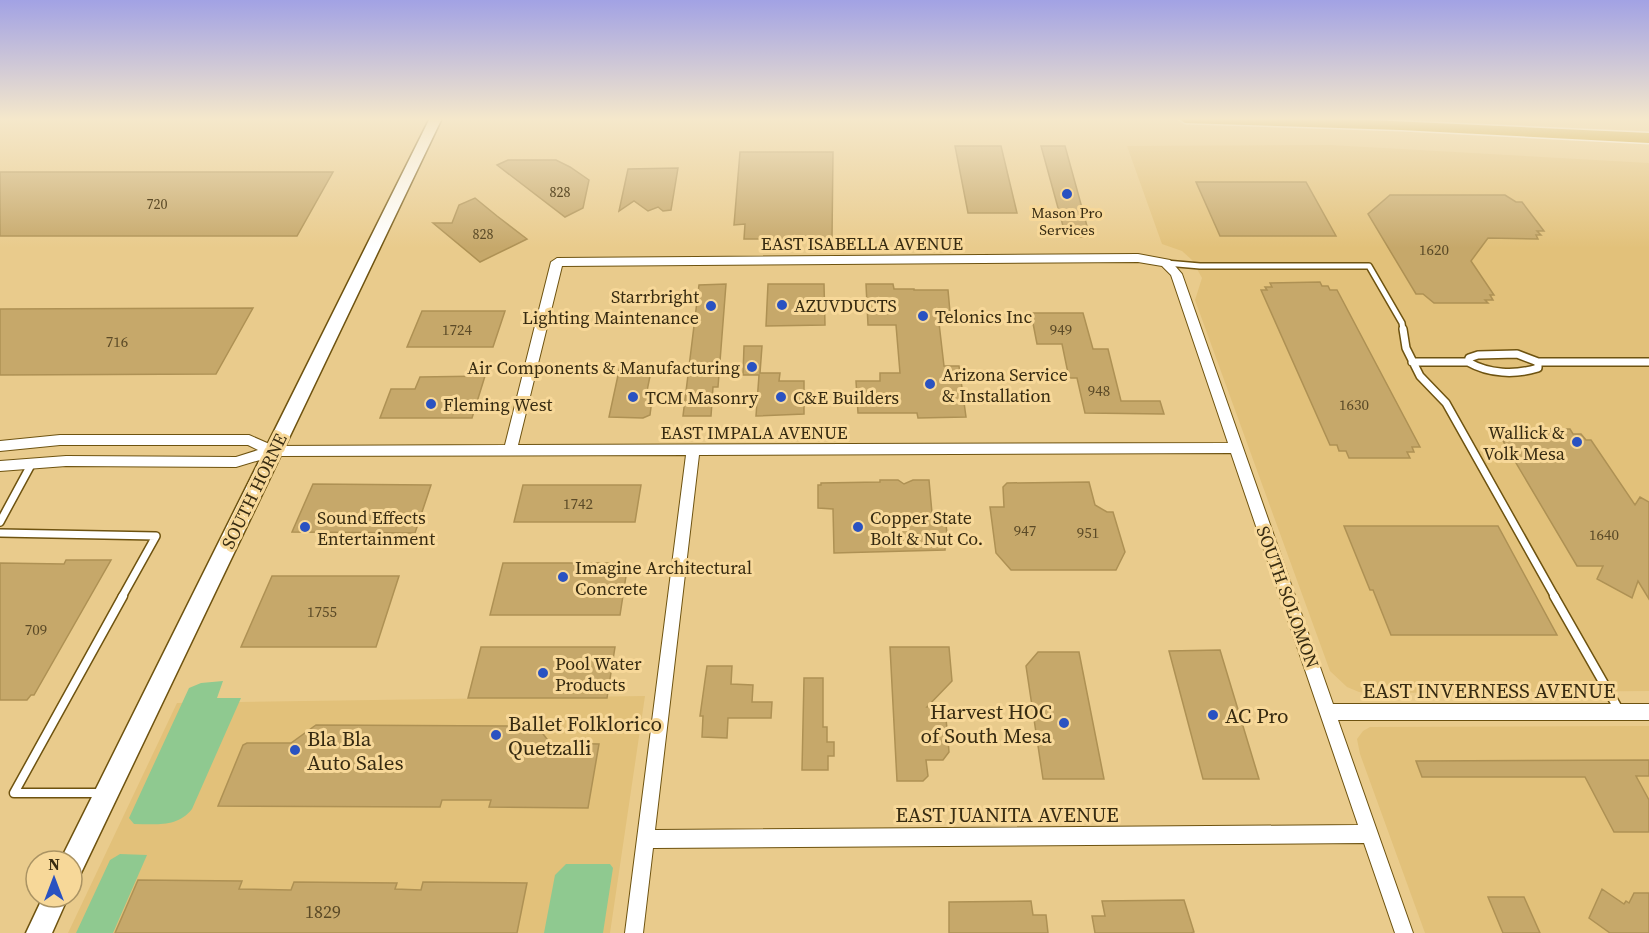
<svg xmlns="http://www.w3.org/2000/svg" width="1649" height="933" viewBox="0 0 1649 933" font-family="'Source Serif 4',serif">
  <rect width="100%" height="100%" fill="#e9cb8c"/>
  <path fill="#e2c17a" d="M1330,145L1649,163V691L1369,693L1359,692L1347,687L1330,671L1195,300L1202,278L1192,260L1182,251L1162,244L1127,146Z
    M645,696L610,933H68L177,703Z
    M1649,726V933H1425L1360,754L1357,739L1363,731L1370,727Z"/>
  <path fill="#8fc990" d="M223,681L217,698H241L192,809C177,828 155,824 134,824L129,818L189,688L201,683Z
    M120,854L147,855L113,933H76L110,860Z
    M566,864H610L613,868L603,933H544L555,875Z"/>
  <path fill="#c6a86a" stroke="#ae9154" stroke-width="1.5" d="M955,146H1001L1017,213H968Z
    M1041,146H1065L1090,237H1066Z
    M740,152H833L832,239H744L745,224L734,225Z
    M508,160H556L570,167L589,180L583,208L565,217L497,165Z
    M678,168L671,210L663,211L658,207L648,211L634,201L619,211L628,169Z
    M0,172H333L297,236H0Z
    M1196,182H1306L1336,236H1220Z
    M1390,195H1505L1516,202H1522L1544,231H1537L1541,235H1536L1538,239L1488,238L1471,261L1494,295H1490L1493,300H1485L1488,303H1434L1423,294H1416L1368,214Z
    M475,198L497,216L527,239L480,262L433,223H452L459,205Z
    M1320,282L1322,286H1328L1330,290H1337L1420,447H1412L1414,452H1407L1410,458H1349L1346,451H1339L1337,445H1330L1261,290H1267L1265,287H1272L1270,283Z
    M726,284L718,387H713L711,416H683L699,285Z
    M768,284H824L825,325L766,326Z
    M866,284H893L894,289H914V290H948L951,323H939L944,366H959L966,417L918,418L917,413H858L856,381H880V373H900L896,325H868Z
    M253,308L216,374L0,375V309Z
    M422,311H505L493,347H407Z
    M1031,313H1083L1093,349H1108L1121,401H1160L1164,414L1085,413L1077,378H1069L1062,344H1037Z
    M744,346H762L760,373H780L779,381H804V414L756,416L759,375H743Z
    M620,366H652L647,391H653L650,415L643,418L609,417Z
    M485,376L472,418H380L391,389H415L420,377Z
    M1509,429H1570L1573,434H1581L1586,440H1591L1635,505L1640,497L1649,502V599L1638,581L1632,598L1597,579L1603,566H1577L1503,441H1510L1506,435H1513Z
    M880,480H898L904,484L913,480H929L932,513H945L948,545H945V550L834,553L833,509L818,508V485H821V483L880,482Z
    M1089,482L1095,505L1107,512H1113L1125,552L1116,570H1011L996,553L990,507H1004L1003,487L1007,483Z
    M313,484L431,485L415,533L292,532Z
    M523,485H641L635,522H514Z
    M1344,526H1498L1557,635H1391L1373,590H1370Z
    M66,560H111L34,695H31L27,700H0V563L64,564Z
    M503,563H628L620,615H490Z
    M272,576H399L376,647H241Z
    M481,647H615L607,698H468Z
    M890,647H949L952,681L927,707H945L949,752L943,760H926L928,776L923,781H897Z
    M1220,650L1259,779H1203L1169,651Z
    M1038,652H1079L1104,779H1043L1026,666Z
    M707,666H732L731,684L753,685L752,702H772L771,718H728L727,738L702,737L703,716H700Z
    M804,678H823V727H827V742H834V756H828V770H802Z
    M316,725L537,726L550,743L599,744L588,808L489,807L491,800H442L440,807L218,806L243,745L247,743H291Z
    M1649,760V776H1636L1649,800V832H1614L1585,777H1422L1416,761Z
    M138,880L242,881L239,889L291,890L294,882L397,883L395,889L421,890L423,882L527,883L517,933H115Z
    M1602,889L1624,904L1626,901L1629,903L1634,893H1649V933H1610L1589,918Z
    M1488,897H1524L1540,933H1503Z
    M1184,900L1194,932L1191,933H1095L1092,916H1105L1102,901Z
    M1031,901L1033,915H1046L1048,933H949V902Z"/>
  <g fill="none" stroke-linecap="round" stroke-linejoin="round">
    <defs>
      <path id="lane-far2" d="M1166,263L1200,266H1369L1402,323L1403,330"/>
      <path id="lane-far1" d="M1403,329L1406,348L1420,376L1446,403L1555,597
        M1517,354L1538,362V368C1515,375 1489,374 1468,362L1469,358L1478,355Z
        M1412,362H1468
        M1538,362H1649
        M0,522L32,463
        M0,533L156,536L122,597"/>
      <path id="lane" d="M1554,596L1619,710
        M102,793H14L123,596"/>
      <path id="street" d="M1138,254L1170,260L1182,274L1333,704H1649V720H1338L1413,933H1395L1364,843L653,848L643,933H625L686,455L273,456L236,467L66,466L0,471V461L66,456L236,457L258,450L248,445H60L0,451V441L60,435H249L274,446L505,445L551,262L557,258ZM1138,262L1162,266L1171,275L1228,443L518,445L562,266ZM1231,453L1358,825L655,830L699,455Z"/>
      <path id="secondary" d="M430,118H442L81,873L72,876V861H61L63,855Z
        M43,897H68L52,933H26Z"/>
      <path id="highway" d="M1177,118H1328L1649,133V143L1401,130L1185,123Z"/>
    </defs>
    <use href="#lane-far2" stroke="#6e5310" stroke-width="8"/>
    <use href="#lane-far1" stroke="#6e5310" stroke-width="10"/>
    <use href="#lane" stroke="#6e5310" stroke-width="11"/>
    <use href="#street" stroke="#6e5310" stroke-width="2"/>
    <use href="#secondary" stroke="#6e5310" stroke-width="3"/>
    <use href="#highway" stroke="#fff" stroke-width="3"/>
    <use href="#lane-far2" stroke="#fff" stroke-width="5"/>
    <use href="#lane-far1" stroke="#fff" stroke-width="7"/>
    <use href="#lane" stroke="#fff" stroke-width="8"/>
    <use href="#street" fill="#fff" fill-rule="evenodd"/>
    <use href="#secondary" fill="#fff" fill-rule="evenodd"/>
    <use href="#highway" fill="#bb8d00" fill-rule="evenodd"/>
  </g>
  <linearGradient id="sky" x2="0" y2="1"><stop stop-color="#a2a2e4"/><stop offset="0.48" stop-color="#f5e8cb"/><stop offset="1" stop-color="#f5e8cb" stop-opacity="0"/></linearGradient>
  <rect width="1649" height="248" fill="url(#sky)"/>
  <g fill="#2a52c1" stroke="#f7d899" stroke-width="2">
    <circle cx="1067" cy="194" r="6"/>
    <circle cx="782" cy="305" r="6"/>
    <circle cx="711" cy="306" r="6"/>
    <circle cx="923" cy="316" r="6"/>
    <circle cx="752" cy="367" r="6"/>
    <circle cx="930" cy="384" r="6"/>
    <circle cx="633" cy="397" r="6"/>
    <circle cx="781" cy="397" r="6"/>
    <circle cx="431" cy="404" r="6"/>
    <circle cx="1577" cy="442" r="6"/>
    <circle cx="305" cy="527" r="6"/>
    <circle cx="858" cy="527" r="6"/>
    <circle cx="563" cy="577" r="6"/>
    <circle cx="543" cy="673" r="6"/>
    <circle cx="1213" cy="715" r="6"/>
    <circle cx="1064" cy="723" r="6"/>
    <circle cx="496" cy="735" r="6"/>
    <circle cx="295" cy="750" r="6"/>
  </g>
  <g text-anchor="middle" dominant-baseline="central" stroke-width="6" stroke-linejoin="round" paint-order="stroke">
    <g font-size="14" fill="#5b4a27">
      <text x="560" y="192">828</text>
      <text x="157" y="204">720</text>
      <text x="483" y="234">828</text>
    </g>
    <g font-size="15" fill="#372b11" stroke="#f7d899">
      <text x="1067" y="212">Mason Pro<tspan x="1067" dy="17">Services</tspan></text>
    </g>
    <g font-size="15" fill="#5b4a27">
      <text x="1434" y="249">1620</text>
      <text x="457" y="329">1724</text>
      <text x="1061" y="329">949</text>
      <text x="117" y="341">716</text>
      <text x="1099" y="390">948</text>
      <text x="1354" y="404">1630</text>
      <text x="578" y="503">1742</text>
      <text x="1025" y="530">947</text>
      <text x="1088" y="532">951</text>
      <text x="1604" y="534">1640</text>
      <text x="322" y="611">1755</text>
      <text x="36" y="629">709</text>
    </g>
    <g font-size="18" fill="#372b11" stroke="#f7d899">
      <text x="862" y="243">EAST ISABELLA AVENUE</text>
      <text x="754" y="432">EAST IMPALA AVENUE</text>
      <text transform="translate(254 491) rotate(-64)">SOUTH HORNE</text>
      <text transform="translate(1288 597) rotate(70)">SOUTH SOLOMON</text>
    </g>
    <g font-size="18" fill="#372b11" stroke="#f7d899" text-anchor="start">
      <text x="699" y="296" text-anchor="end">Starrbright<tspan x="699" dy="21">Lighting Maintenance</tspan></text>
      <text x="794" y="305">AZUVDUCTS</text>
      <text x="935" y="316">Telonics Inc</text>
      <text x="740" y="367" text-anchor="end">Air Components &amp; Manufacturing</text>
      <text x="942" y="374">Arizona Service<tspan x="942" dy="21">&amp; Installation</tspan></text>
      <text x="645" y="397">TCM Masonry</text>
      <text x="793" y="397">C&amp;E Builders</text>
      <text x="443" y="404">Fleming West</text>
      <text x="1565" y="432" text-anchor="end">Wallick &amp;<tspan x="1565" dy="21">Volk Mesa</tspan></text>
      <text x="317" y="517">Sound Effects<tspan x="317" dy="21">Entertainment</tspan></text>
      <text x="870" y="517">Copper State<tspan x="870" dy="21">Bolt &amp; Nut Co.</tspan></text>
      <text x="575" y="567">Imagine Architectural<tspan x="575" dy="21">Concrete</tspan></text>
      <text x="555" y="663">Pool Water<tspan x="555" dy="21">Products</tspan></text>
    </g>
    <g font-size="18" fill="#5b4a27">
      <text x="323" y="911">1829</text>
    </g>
    <g font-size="21" fill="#372b11" stroke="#f7d899">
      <text x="1489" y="690">EAST INVERNESS AVENUE</text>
      <text x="1007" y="814">EAST JUANITA AVENUE</text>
    </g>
    <g font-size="21" fill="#372b11" stroke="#f7d899" text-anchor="start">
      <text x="1052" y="711" text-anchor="end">Harvest HOC<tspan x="1052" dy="24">of South Mesa</tspan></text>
      <text x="1225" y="715">AC Pro</text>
      <text x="508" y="723">Ballet Folklorico<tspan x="508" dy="24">Quetzalli</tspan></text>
      <text x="307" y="738">Bla Bla<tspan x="307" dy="24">Auto Sales</tspan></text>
    </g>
  </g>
  <g transform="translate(54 879)"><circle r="28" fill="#f7d899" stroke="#aa9363" stroke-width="1.5"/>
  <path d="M0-4.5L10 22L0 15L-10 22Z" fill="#2a52c1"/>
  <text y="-9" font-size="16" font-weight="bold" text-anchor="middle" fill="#372b11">N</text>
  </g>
</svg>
